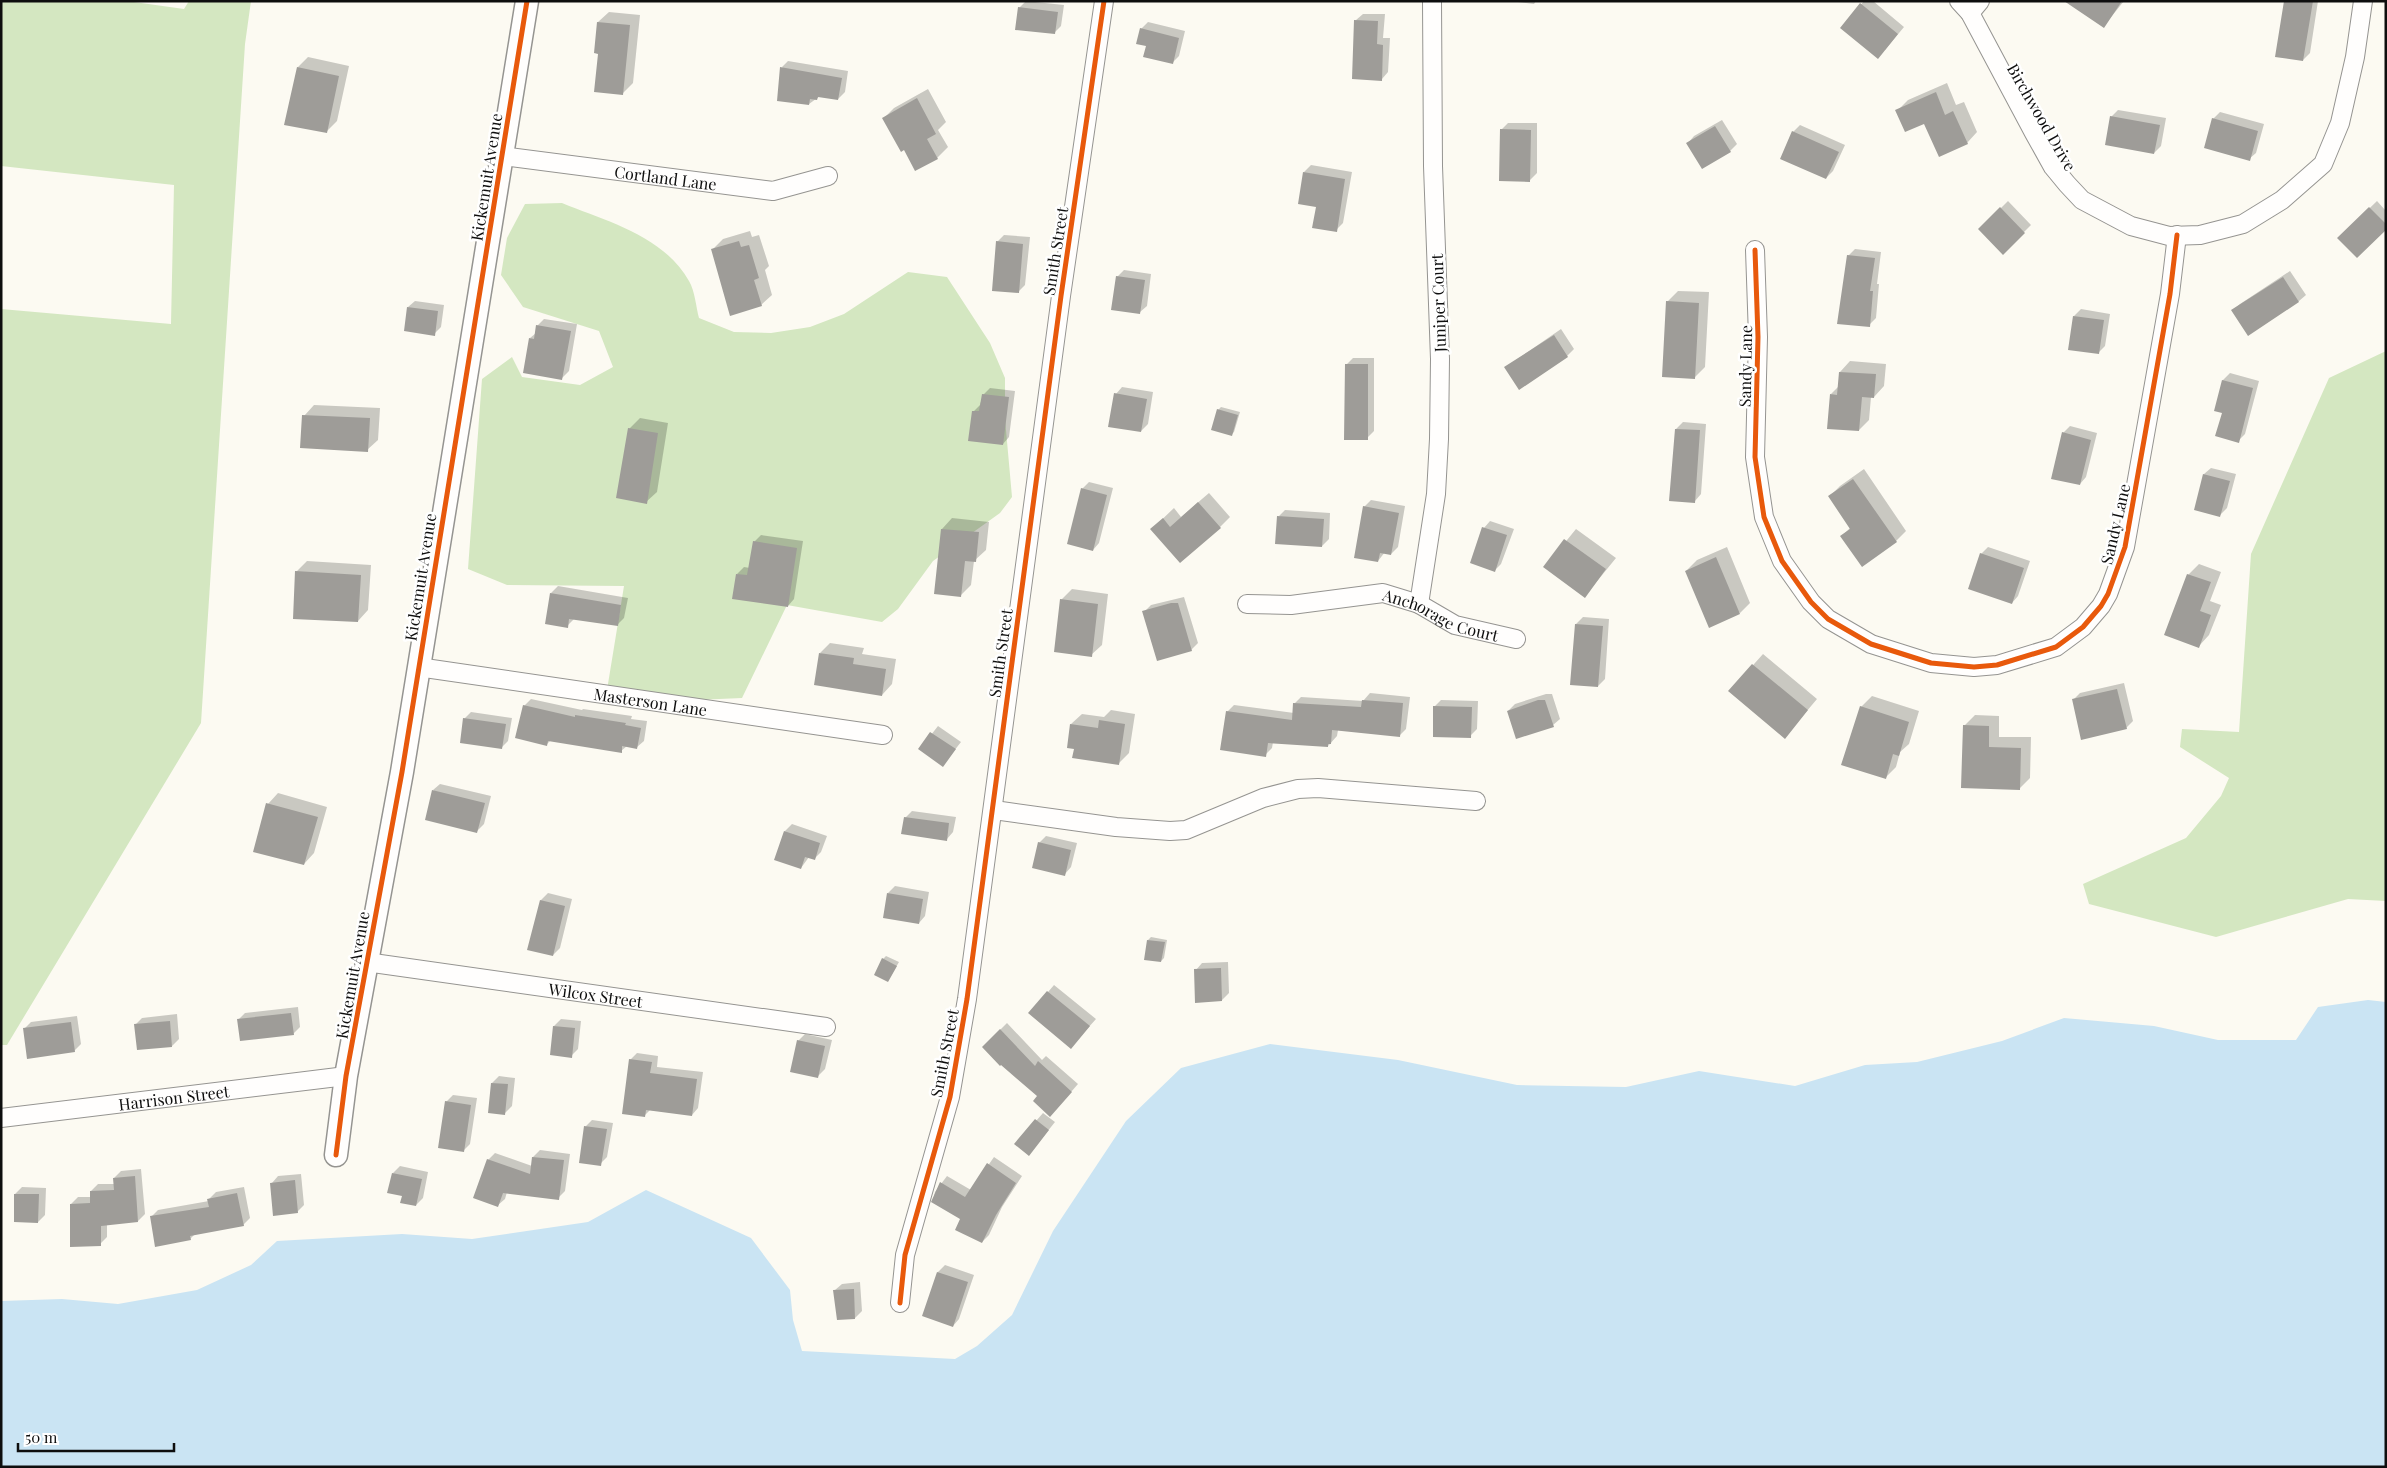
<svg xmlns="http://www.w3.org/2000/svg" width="2387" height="1468" viewBox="0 0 2387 1468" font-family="'Playfair Display',serif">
  <rect width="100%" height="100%" fill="#fcfaf2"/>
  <path fill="#d4e7c1" d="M1,1H127L184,9L189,1H251L245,44L201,723L7,1045H1V309L171,324L174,185L1,166Z
    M562,203C606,221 664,236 689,281C695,291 696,307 699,318L734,332L771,333L810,327L844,314L908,272L947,277L990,343L1005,378V419L1012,497L1000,513L933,561L898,609L882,622L787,605L742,698L696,700L607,690L624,586L507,585L468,569L482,379L512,357L522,377L580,385L613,367L599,331L523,307L501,275L507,238L525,204Z
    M2386,351V901L2348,899L2216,937L2089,904L2083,884L2186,838L2221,796L2229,778L2180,747L2182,729L2239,732L2251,554L2329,378Z"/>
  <path fill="#cae4f3" d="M2368,1000L2386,1002V1467H1V1301L62,1299L118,1304L197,1290L251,1265L277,1241L402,1234L472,1239L588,1222L646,1190L751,1238L790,1290L793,1320L802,1351L955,1359L977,1346L1012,1315L1053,1231L1126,1121L1181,1068L1270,1044L1398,1060L1517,1085L1626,1087L1699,1071L1795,1086L1865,1065L1917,1062L2002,1041L2064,1018L2154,1026L2218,1040H2296L2318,1007Z"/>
  <path fill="#0003" d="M1026,1L1064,5L1061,26L1054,33L1019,8Z
    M1510,1H1536L1534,4Z
    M1864,1H1873L1904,27L1885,50L1842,27Z
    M2083,1H2124L2103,27Z
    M2285,1H2318L2310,53L2303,60Z
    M609,12L640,15L633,83L623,93L599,52L598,22Z
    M1363,14H1385L1383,38H1390L1388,72L1382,79L1356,20Z
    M1148,22L1185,31L1179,56L1172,63L1147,45L1141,29Z
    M308,57L349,66L337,121L326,132L298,67Z
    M788,61L848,71L845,92L838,99L820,96L809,104L782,67Z
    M1947,83L1956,105L1964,102L1977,132L1967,143L1897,111L1908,100Z
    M928,89L946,122L938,130L948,147L937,158L904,149L884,118L894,108Z
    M2118,110L2166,118L2161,146L2154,153L2111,117Z
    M2220,112L2264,124L2256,153L2249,159L2213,119Z
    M1722,120L1737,144L1730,151L1688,143L1694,136Z
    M1508,123H1537V173L1530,180L1501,130Z
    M1800,125L1845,145L1833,171L1826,178L1793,132Z
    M1311,165L1352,172L1343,223L1336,230L1317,206L1304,172Z
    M2008,201L2031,225L2003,253L1980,229Z
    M2377,201L2386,211V228L2339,238Z
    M750,231L752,237L759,235L769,266L765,270L772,295L761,305L712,250L723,239Z
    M1004,235L1030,237L1025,285L1018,292L997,242Z
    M1855,249L1881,252L1877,284H1879L1876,318L1869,325L1848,256Z
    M1124,270L1151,274L1147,306L1140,312L1117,277Z
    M2290,271L2306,295L2299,301L2249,334L2233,310L2240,304Z
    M1678,291L1709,292L1705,367L1695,377L1667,302Z
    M415,301L444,305L441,327L434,334L408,307Z
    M2081,309L2110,314L2105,346L2098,353L2074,316Z
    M544,319L577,324L569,371L562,378L530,338L536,333L537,326Z
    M1561,329L1574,349L1567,356L1506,367Z
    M1353,358H1374V431L1367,438L1346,365Z
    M1850,361L1886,364L1884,386L1874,397H1871L1869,420L1859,430L1831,394L1839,386L1840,372Z
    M2230,373L2259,381L2245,434L2238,441L2223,412V380Z
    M1122,387L1153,392L1148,424L1141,431L1116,394Z
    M990,388L1015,391L1009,437L1003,444L973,412L980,405L983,395Z
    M314,405L380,408L378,440L367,450L304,416Z
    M1221,407L1240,412L1234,432L1231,435L1218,410Z
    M640,418L668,423L657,492L646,502L629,429Z
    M1683,422L1706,424L1701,494L1695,501L1676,429Z
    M2070,426L2097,433L2086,477L2080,484L2063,433Z
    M2211,468L2236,474L2227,508L2220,515L2204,474Z
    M1864,469L1906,531L1896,541L1841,537L1851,527L1830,496L1840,486Z
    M1089,482L1113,488L1099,543L1093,550L1082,489Z
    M1209,493L1230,517L1220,527L1152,529L1174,508L1181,517Z
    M1371,500L1405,506L1398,547L1391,554L1385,552L1378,561L1364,507Z
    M1285,510L1330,513L1329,539L1322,546L1279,516Z
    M952,518L989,522L986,550L974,561L971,585L961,595L942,529Z
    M1490,521L1514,529L1501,564L1495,570L1484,528Z
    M1576,529L1616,558L1585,596L1545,567Z
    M761,535L803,541L794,599L788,606L737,574L744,567L750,568L754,542Z
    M1727,547L1750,603L1740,613L1686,571L1697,560Z
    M1988,547L2030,561L2018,596L2012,603L1981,554Z
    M307,561L371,565L368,610L358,621L296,572Z
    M2199,564L2221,572L2210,601L2221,605L2209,635L2199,646L2188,575Z
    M558,586L628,598L624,618L617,625L574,619L567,626L551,593Z
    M1072,589L1108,594L1102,645L1091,655L1061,600Z
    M1184,597L1198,643L1191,650L1144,612L1151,605Z
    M1583,617L1609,619L1605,679L1598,686L1576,624Z
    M830,643L864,648L862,654L896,659L892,684L882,695L820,653Z
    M1763,654L1817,699L1785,737L1730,691Z
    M2124,683L2133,721L2126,728L2073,700L2080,693Z
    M1370,693L1410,697L1406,729L1399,736L1338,730L1337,736L1328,746L1273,742L1272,748L1265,755L1227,712L1234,705L1294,713V704L1301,697L1363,701Z
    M1546,694H1552L1560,719L1553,725L1508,711L1515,704Z
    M1872,696L1919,711L1909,744L1900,752L1896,767L1885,778L1861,707Z
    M531,699L582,710L583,709L632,716L631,719L647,721L644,741L637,747L627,746L621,751L551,740L547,744L524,706Z
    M1441,700L1478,701L1477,729L1470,736L1434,707Z
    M1111,710L1135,714L1129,753L1118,764L1075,748L1071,724L1082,714L1104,717Z
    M471,712L512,718L508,741L501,748L464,719Z
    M1975,715L1999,716V737H2031L2030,778L2020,788L1964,726Z
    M938,726L961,742L943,765L920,749Z
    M440,784L491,796L484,824L477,831L433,790Z
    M278,793L327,807L314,853L304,864L268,804Z
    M912,811L956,817L953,832L947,839L905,818Z
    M792,824L827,836L821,852L814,859L809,857L801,868L785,831Z
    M1046,836L1077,843L1071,867L1065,874L1039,843Z
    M895,886L929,892L925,916L919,923L888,893Z
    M548,893L572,899L560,948L553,955L541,900Z
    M1151,937L1167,940L1164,958L1161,961L1148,940Z
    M886,956L899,962L888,981L883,959Z
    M1228,962L1229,993L1222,1000L1196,970L1202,963Z
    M1054,985L1096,1019L1071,1047L1030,1013Z
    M298,1007L300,1027L293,1034L238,1020L245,1013Z
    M177,1014L179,1039L172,1046L135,1025L142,1018Z
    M77,1016L81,1044L74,1051L24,1029L31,1022Z
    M561,1019L581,1021L578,1049L571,1056L551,1054L554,1026Z
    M1007,1023L1042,1060L1046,1056L1078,1084L1057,1108L1039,1096L983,1047Z
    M805,1034L832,1040L825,1069L818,1076L798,1041Z
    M637,1053L658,1056L657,1067L703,1072L698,1108L692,1115L650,1110L644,1116L630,1060Z
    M499,1076L515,1078L512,1106L505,1113L492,1083Z
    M453,1095L477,1098L470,1144L463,1151L446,1102Z
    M1043,1113L1055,1122L1035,1147L1016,1144Z
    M592,1120L613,1123L607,1157L600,1164L586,1126Z
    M540,1150L570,1154L565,1191L558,1198L507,1192L505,1199L498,1205L488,1160L495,1153L532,1166L533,1157Z
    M994,1157L1022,1176L1002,1207L989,1235L982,1242L962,1218L933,1201L935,1192L947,1176L971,1190Z
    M400,1166L428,1172L423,1198L416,1205L403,1195L393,1173Z
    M141,1169L145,1214L138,1221L107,1224V1237L100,1244L71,1204L78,1197H91V1191L98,1184H114V1178L121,1171Z
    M301,1174L304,1205L297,1212L272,1183L278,1176Z
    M22,1187L46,1188L45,1215L38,1222L15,1194Z
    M244,1187L250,1218L243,1225L195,1234L190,1239L151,1217L158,1210L209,1201V1199L216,1192Z
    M945,1265L974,1275L959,1319L953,1326L924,1316L938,1272Z
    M860,1282L862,1311L855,1318L835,1290L842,1284Z"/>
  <path fill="#9e9c98" d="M2064,1H2122L2104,28Z
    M2284,1H2313L2303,61L2275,57Z
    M1860,3L1898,34L1878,59L1840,28Z
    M1018,7L1058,12L1055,34L1015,30Z
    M1354,20L1378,21L1377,44L1383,45L1382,81L1352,79Z
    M597,22L630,25L623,95L594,92L598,54L594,53Z
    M1140,28L1179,38L1173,64L1143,57L1146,46L1136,44Z
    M297,67L339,76L327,133L284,125Z
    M780,67L842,78L838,100L818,97L817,100L810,99L809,105L777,101Z
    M1936,92L1945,115L1953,111L1968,144L1939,157L1924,124L1905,132L1895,110Z
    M917,98L936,134L927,139L938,159L915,171L904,150L901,152L882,118Z
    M2110,116L2160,125L2154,154L2105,145Z
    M2212,118L2258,131L2250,161L2204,148Z
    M1715,126L1731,152L1702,169L1686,143Z
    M1500,129L1531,130L1530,182L1499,181Z
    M1792,131L1839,152L1826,179L1780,159Z
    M1303,172L1345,179L1337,232L1312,228L1316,207L1298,204Z
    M2000,207L2025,233L2003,255L1978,229Z
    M2369,207L2386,224V230L2357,258L2337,238Z
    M739,241L741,247L749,245L759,278L754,280L762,306L730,316L711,249Z
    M996,241L1023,244L1019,293L992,291Z
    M1847,255L1875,258L1870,291H1873L1870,327L1837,324Z
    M1116,276L1145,280L1140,314L1111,310Z
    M2283,277L2299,302L2248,336L2231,310Z
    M1666,301L1699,303L1695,379L1662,377Z
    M407,307L438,311L435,336L404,331Z
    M2073,316L2104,320L2099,354L2068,350Z
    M536,325L571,331L562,380L523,373L529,338L534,339Z
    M1554,335L1568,357L1519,390L1504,367Z
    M1345,364H1368V440H1344Z
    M1839,372L1876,374L1874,398L1862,397L1859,431L1827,429L1830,394L1837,395Z
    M2222,380L2253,388L2239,443L2215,436L2222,413L2214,411Z
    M1114,393L1147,399L1141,432L1108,427Z
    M982,394L1009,397L1003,445L968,441L972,411H979Z
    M1217,409L1238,415L1232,436L1211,430Z
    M302,415L370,418L368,452L300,448Z
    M628,428L658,433L647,504L616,498Z
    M1675,429L1700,430L1695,503L1669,501Z
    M2062,432L2091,440L2080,485L2051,479Z
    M2203,474L2230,481L2220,517L2194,510Z
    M1853,479L1897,542L1862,567L1840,536L1850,529L1828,496Z
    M1081,488L1107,495L1093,551L1067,544Z
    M1198,502L1221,528L1180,563L1150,529L1163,518L1170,527Z
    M1363,506L1399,513L1391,555L1380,553L1378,562L1354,558Z
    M1277,516L1324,519L1322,547L1275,544Z
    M1482,527L1507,535L1495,572L1470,563Z
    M941,529L979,532L976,562L965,561L961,597L934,594Z
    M1564,539L1606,569L1585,598L1543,567Z
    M753,541L797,548L788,607L732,599L736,574L747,575Z
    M1980,553L2024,568L2012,604L1968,589Z
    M1716,557L1740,614L1709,628L1685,571Z
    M295,571L361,575L358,622L293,619Z
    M2187,574L2211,582L2200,611L2211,615L2199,648L2164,635Z
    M550,593L621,605L618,626L569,619L568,628L545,624Z
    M1060,599L1098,604L1092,657L1054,652Z
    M1171,603H1178L1192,651L1157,661L1142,611Z
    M1575,624L1603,626L1598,687L1570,685Z
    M819,653L854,658L853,664L886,669L882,696L814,685Z
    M1752,664L1808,710L1785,739L1728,691Z
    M2117,689L2127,729L2081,740L2072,699Z
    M1362,700L1403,703L1400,737L1332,730L1331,744H1328V747L1268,743L1266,757L1220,750L1226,711L1292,720L1293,703L1361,707Z
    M1538,700H1545L1554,727L1516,739L1507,711Z
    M523,705L575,717V715L626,723L625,725L641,728L637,749L622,746V753L548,741L547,746L515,738Z
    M1433,706L1472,707L1471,738L1433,737Z
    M1860,706L1909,722L1899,756L1893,754L1886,779L1841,765Z
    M463,718L506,724L502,749L460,743Z
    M1099,720L1125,724L1119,765L1072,758L1074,749L1067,748L1070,724L1098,728Z
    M1963,725L1989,726V747L2021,748L2020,790L1961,788Z
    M930,732L956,749L943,767L918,749Z
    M432,790L485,803L477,833L425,820Z
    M266,803L318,817L304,865L253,852Z
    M904,817L949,823L947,841L901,834Z
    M784,831L820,843L815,860L805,857L801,869L774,860Z
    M1038,842L1071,850L1065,876L1032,868Z
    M887,893L923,899L919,924L883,918Z
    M540,900L565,906L553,956L527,950Z
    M1147,940L1165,942L1161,962L1144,960Z
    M882,958L897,966L888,982L874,975Z
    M1221,968L1222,1001L1195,1003L1194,969Z
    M1047,991L1090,1026L1071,1049L1028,1013Z
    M291,1013L294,1035L240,1041L237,1019Z
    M170,1021L172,1047L137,1050L134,1024Z
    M71,1022L75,1052L27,1059L23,1028Z
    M553,1026L575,1028L572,1058L550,1055Z
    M1000,1029L1035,1066L1038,1061L1072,1092L1050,1117L1033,1101L1037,1096L1001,1065L1000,1066L982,1047Z
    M797,1040L825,1046L818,1078L790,1072Z
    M629,1059L652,1062L650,1073L697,1079L692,1116L646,1110L645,1117L622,1114Z
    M491,1083L508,1084L505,1115L488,1113Z
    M445,1101L471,1105L464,1152L438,1148Z
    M1035,1119L1049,1130L1029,1156L1014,1144Z
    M584,1126L607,1129L601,1166L579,1163Z
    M532,1157L564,1160L559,1200L503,1193L498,1207L473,1198L487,1159L530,1174Z
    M987,1163L1016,1183L996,1215L982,1243L955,1230L960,1219L931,1202L940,1182L965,1197Z
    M392,1173L422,1179L416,1206L400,1203L402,1196L387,1193Z
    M135,1176L138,1222L101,1226V1246L70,1247V1204L90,1203V1191L114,1190L113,1178Z
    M295,1180L298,1213L273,1216L270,1183Z
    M237,1193L244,1226L190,1236L191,1240L155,1247L150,1216L209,1207L207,1199Z
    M14,1194H39L38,1223L14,1222Z
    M937,1272L968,1282L953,1327L922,1316Z
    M854,1289L855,1319L837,1320L833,1290Z"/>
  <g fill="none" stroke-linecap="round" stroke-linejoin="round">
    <defs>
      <g id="minor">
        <path d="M1959,1L1970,13L2034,133L2053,167L2067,184L2082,200L2131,226L2169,236L2200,235L2243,224L2282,200L2323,164L2340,123L2355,57L2363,1"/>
        <path d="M1970,13L1980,1"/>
        <path id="s1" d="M502,156L773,191L828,176"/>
        <path d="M1755,250L1758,337L1755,457L1764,517L1782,561L1811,602L1828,619L1871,644L1931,663L1974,667L1997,665L2056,647L2083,627L2101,606L2108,594L2125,547L2170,294L2177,235"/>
        <path id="s2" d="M1247,604L1291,605L1383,593L1419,604L1455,625L1516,639"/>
        <path d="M1419,604L1436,494L1439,439L1440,359L1433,166L1432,1"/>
        <path id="s3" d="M418,667L883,735"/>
        <path d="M994,810L1116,827L1170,831L1186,830L1263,798L1298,789L1318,788L1476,801"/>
        <path id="s4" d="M366,962L826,1027"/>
        <path id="s5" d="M1,1118L346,1076"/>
        <path d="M900,1303L905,1255L950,1097L967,999L1061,296L1104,1"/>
      </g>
      <path id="tertiary" d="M336,1155L346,1076L402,772L527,1"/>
    </defs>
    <use href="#minor" stroke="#959491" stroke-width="20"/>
    <use href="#tertiary" stroke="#959491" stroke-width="25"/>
    <use href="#minor" stroke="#fffefd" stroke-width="18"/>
    <use href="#tertiary" stroke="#fffefd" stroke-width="22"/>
    <defs>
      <path id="cycleway" d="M1755,250L1758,337L1755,457L1764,517L1782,561L1811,602L1828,619L1871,644L1931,663L1974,667L1997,665L2056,647L2083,627L2101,606L2108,594L2125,547L2170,294L2177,235
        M336,1155L346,1076L402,772L527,1
        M900,1303L905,1255L950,1097L967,999L1061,296L1104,1"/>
    </defs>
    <use href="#cycleway" stroke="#fff" stroke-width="8"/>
    <use href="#cycleway" stroke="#e8590c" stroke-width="5"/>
  </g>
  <g text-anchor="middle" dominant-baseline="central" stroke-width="5" stroke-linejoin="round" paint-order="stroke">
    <g font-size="16" fill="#0e0e0e" stroke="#fff">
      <text transform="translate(2042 117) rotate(60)">Birchwood Drive</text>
      <text transform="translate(486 177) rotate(-81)">Kickemuit Avenue</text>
      <text stroke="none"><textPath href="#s1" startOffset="165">Cortland Lane</textPath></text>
      <text transform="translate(1055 251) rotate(-81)">Smith Street</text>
      <text transform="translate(1438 303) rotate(-92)">Juniper Court</text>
      <text transform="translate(1745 366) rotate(-89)">Sandy Lane</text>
      <text transform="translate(2115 524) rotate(-77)">Sandy Lane</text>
      <text transform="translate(420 577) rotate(-81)">Kickemuit Avenue</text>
      <text stroke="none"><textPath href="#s2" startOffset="199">Anchorage Court</textPath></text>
      <text transform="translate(1000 653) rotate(-82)">Smith Street</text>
      <text stroke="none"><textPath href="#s3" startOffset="235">Masterson Lane</textPath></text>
      <text transform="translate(352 975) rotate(-80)">Kickemuit Avenue</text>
      <text stroke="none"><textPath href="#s4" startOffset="232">Wilcox Street</textPath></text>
      <text transform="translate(944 1053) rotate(-79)">Smith Street</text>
      <text stroke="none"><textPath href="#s5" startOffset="174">Harrison Street</textPath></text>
    </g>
  </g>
  <rect width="2387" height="1468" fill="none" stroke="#0e0e0e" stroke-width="5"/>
  <path d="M18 1443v8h156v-8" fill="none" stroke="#0e0e0e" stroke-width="2.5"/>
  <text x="25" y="1443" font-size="15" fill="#0e0e0e" stroke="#ffffff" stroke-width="4" paint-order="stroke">50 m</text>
</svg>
